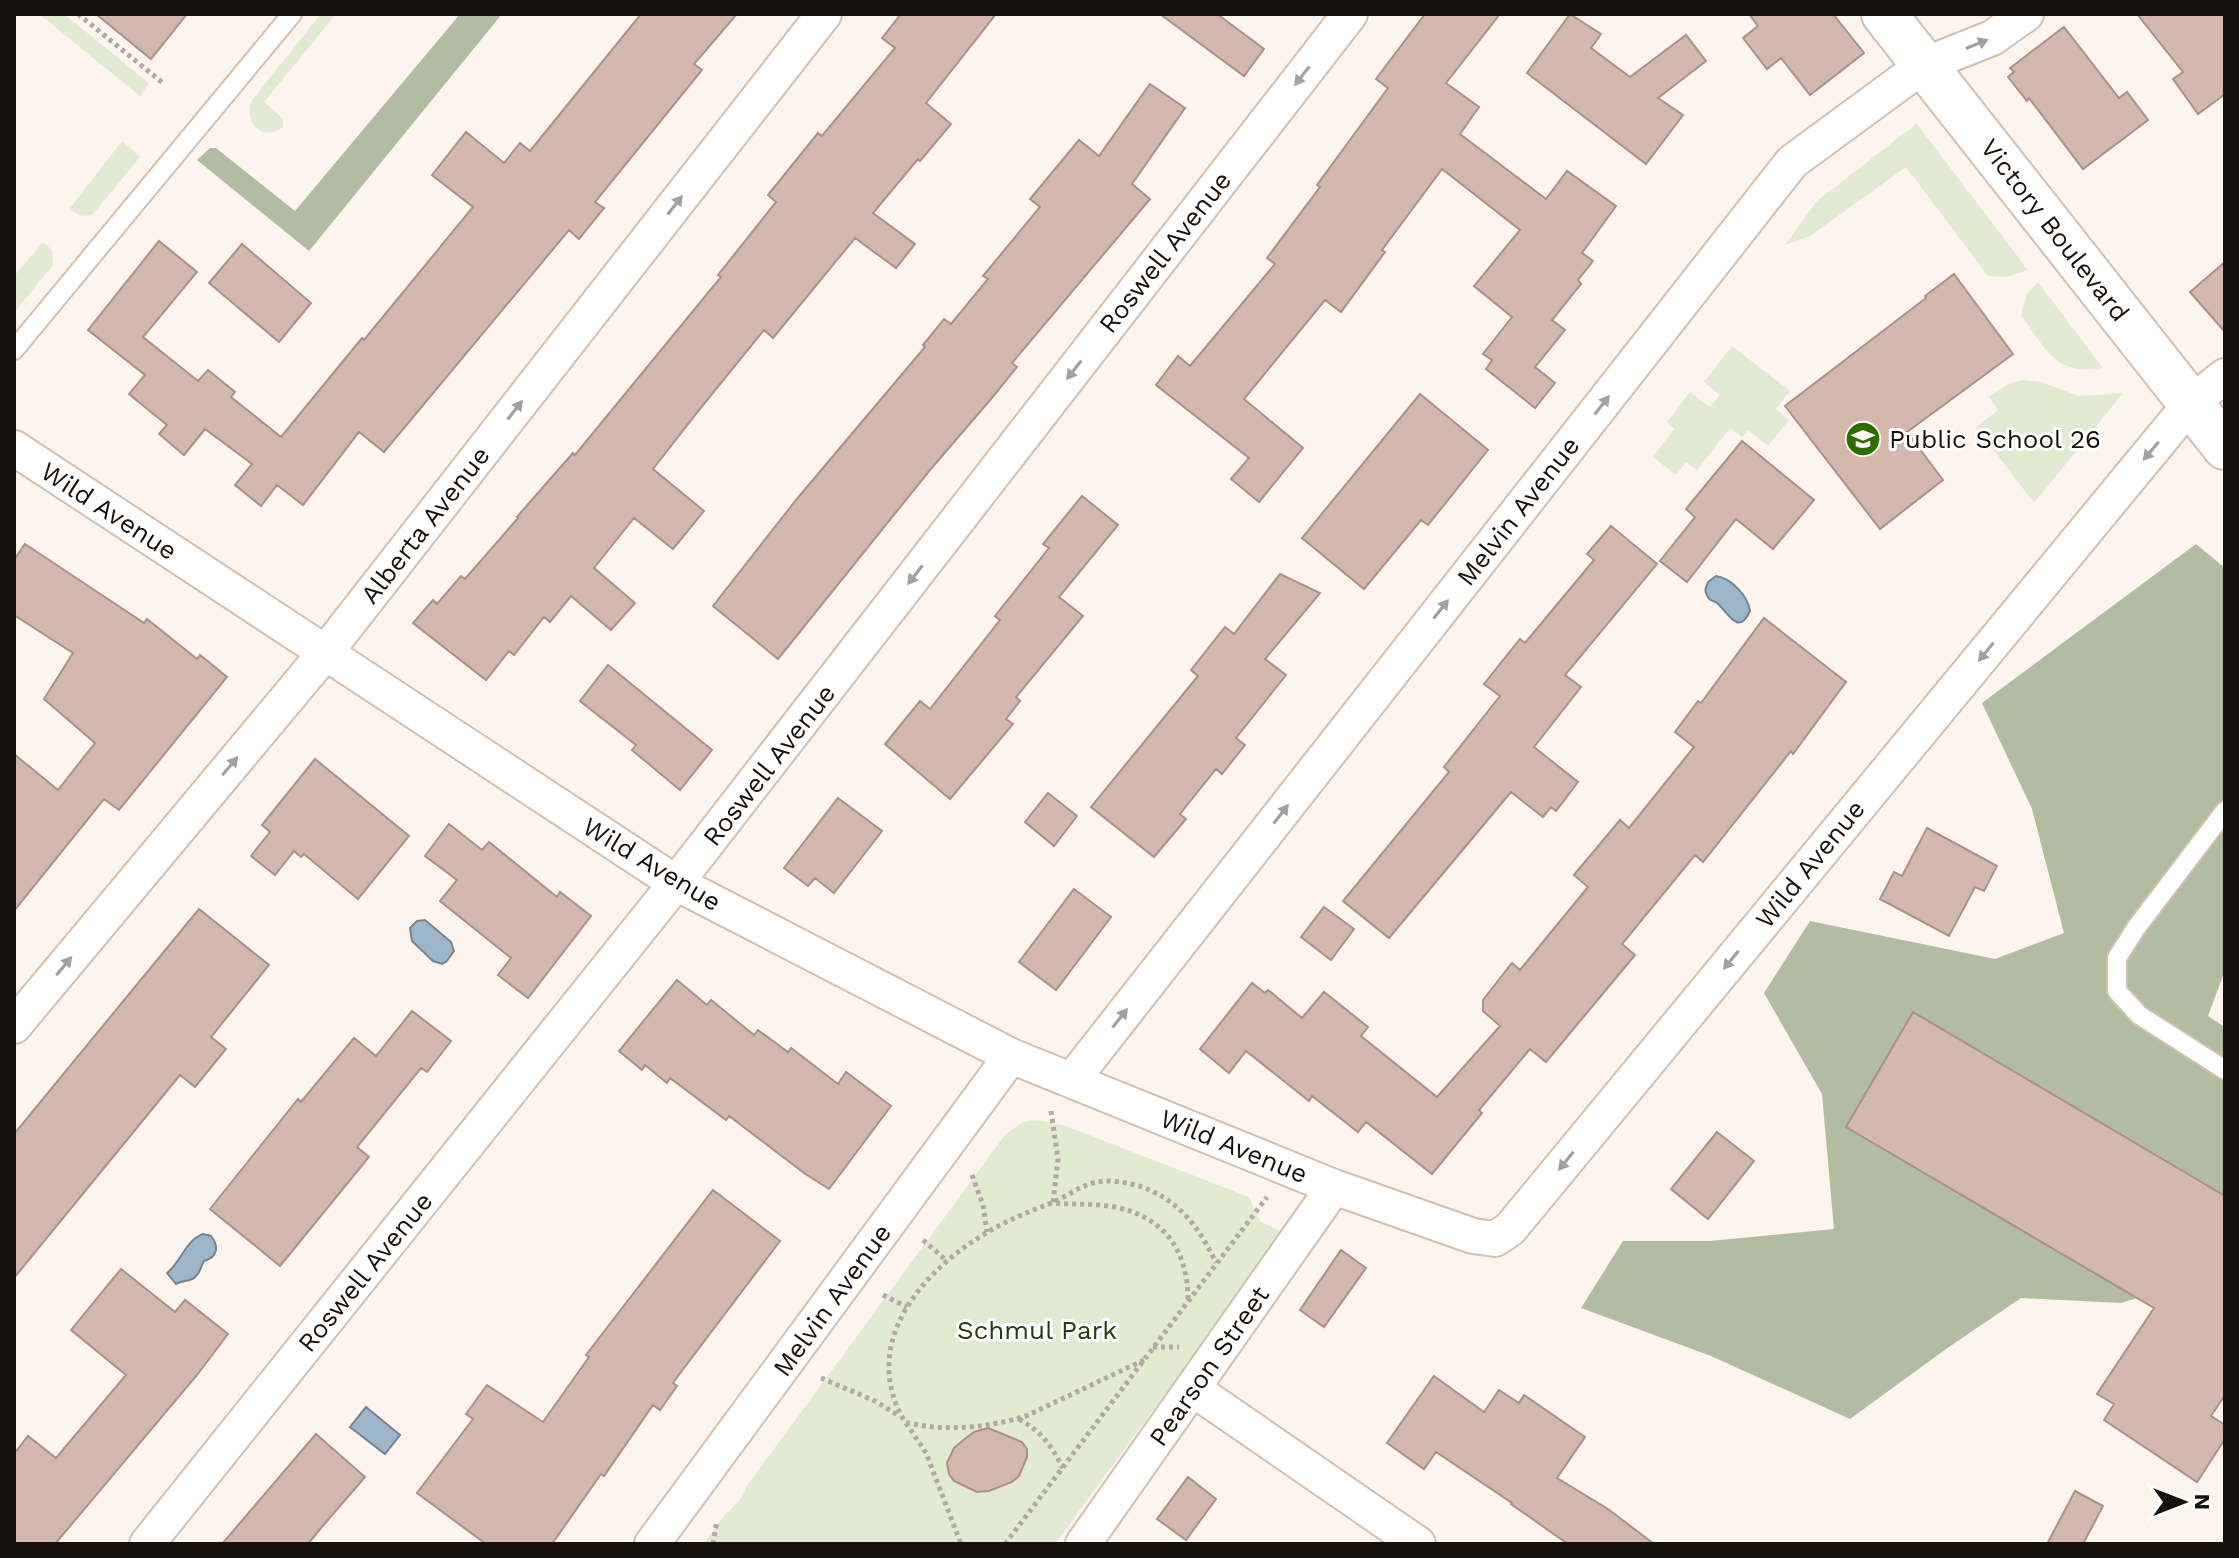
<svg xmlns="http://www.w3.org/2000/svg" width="2239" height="1558" viewBox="0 0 2239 1558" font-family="'Work Sans',sans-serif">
  <rect width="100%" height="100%" fill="#fdf4ed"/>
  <path fill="#e2ebd2" d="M39,14H64L149,83L140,96Z
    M321,14H336L264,102L283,119V127C262,143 243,121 252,100Z
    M1916,124H1917L2028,270L2006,277L1988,276L1906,167L1810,236L1785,245L1817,201Z
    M122,141L140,157L94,213C84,219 77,215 70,208Z
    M43,242L52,250L53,265L14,313V276Z
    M2038,282L2103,368C2055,376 2046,349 2021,315L2027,294Z
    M1732,346L1790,391L1776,409L1789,420L1768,446L1748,430L1742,437L1730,428L1697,470L1686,462L1676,475L1653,457L1674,429L1667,422L1690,392L1710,407L1720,395L1704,382Z
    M2022,380L2041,382L2079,396L2123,393L2034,503L1976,427L1998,410L1989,397L2010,383Z
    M1035,1120L1063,1125L1249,1197L1260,1221L1283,1233L1055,1544H704C711,1535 717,1524 725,1515C734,1505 742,1501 746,1487L1005,1135L1023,1122Z"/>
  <path fill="#b2bca0" d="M460,14H502L309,251L197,160L210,148H216L295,211Z
    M2196,544L2225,568V970L2208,1016L2225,1027V1271L2121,1303L2021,1298L1946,1349L1850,1419L1711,1356L1581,1308L1623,1241H1710L1834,1229L1822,1094L1764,993L1810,921L1995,959L2064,933L2032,809L1982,703Z"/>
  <path fill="#9db6ca" stroke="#758491" stroke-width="2" d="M1716,576C1731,578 1748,596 1750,611C1738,637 1728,612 1717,603C1711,599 1710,602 1707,595C1704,589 1706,588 1708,582Z
    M425,920L451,942L454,951L446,962L442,964L433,961L412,941L410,928L417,921Z
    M203,1234L211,1236C219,1246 218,1257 204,1261C201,1266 200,1273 196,1276C190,1283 183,1279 176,1284L167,1273C181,1262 185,1241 203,1234Z
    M366,1407L400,1435L385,1454L350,1427Z"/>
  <path fill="#d3b8ae" stroke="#ab9187" stroke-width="2" d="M96,14H187L151,59Z
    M641,14H737L694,64L702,70L595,202L604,208L579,239L569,230L384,452L359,432L303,505L277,485L261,506L235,485L252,464L205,429L184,455L159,434L167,425L129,394L145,375L88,330L159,241L197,272L143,337L198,381L208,370L235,392L231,397L281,437L362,338L364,340L473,207L432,175L466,132L504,163L520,143L530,151Z
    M901,14H996L926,103L951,124L920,161L918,159L873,213L915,244L896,268L855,238L773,338L764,330L699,410L653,469L704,511L673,549L634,518L594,568L635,603L611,630L571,596L550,622L544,617L514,655L509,651L486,680L413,623L433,600L437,604L461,576L465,579L518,518L517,517L537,494L573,453L575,455L721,277L718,275L776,202L768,195L818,133L822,136L895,48L882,38Z
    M1160,14H1217L1264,49L1244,76Z
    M1425,14H1500L1446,83L1479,107L1460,134L1546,199L1567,171L1616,206L1582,253L1593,261L1578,280L1581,284L1552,320L1565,330L1535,367L1555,383L1535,408L1486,369L1492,360L1483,354L1512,317L1474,286L1520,230L1442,169L1382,250L1385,252L1341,312L1325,300L1244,399L1303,448L1259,502L1231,479L1249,458L1156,385L1178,356L1190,366L1275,264L1267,258L1320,187L1317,185L1388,88L1376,79Z
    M1570,14L1601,34L1591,48L1630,77L1686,35L1706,61L1658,98L1683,115L1646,164L1527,73Z
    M1749,14H1833L1864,53L1810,95L1781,58L1767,69L1743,38L1758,26Z
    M2137,14H2225V94L2198,114L2173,79L2183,72Z
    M2064,27L2119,98L2127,92L2148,120L2083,169L2029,98L2027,101L2008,77L2014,72L2010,68Z
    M1150,84L1185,108L1132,184L1150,199L1012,363L1017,367L991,399L930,470L778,659L713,606L796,500L925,347L923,345L944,319L951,324L988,279L983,276L1040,207L1030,199L1079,140L1099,156Z
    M242,244L311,303L279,342L209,283Z
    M2225,262V332L2190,292Z
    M1954,274L2013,354L1907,432L1943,480L1880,529L1785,406L1926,298L1925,296Z
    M1420,394L1488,450L1428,525L1421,520L1364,589L1302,538Z
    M1742,441L1814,500L1773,549L1736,519L1687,582L1660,561L1695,517L1686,509Z
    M1082,496L1118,525L1059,597L1083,616L1016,697L1020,701L1006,719L1013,724L950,799L885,744L920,701L930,709L1000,620L995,616L1049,548L1043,544Z
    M1611,526L1657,564L1565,675L1581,687L1534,747L1578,782L1556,811L1551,807L1543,817L1511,792L1389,938L1343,901L1449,772L1444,767L1500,696L1484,684L1520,639L1525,643L1594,560L1587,554Z
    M25,544L144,623L147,619L197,659L200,655L227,677L119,810L104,799L14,911V754L58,790L95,743L44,699L73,653L14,615V560Z
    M1280,574L1320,593L1265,659L1286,675L1236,738L1245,745L1222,774L1216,769L1180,814L1186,819L1154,857L1091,807L1198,676L1191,670L1225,627L1234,634Z
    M1764,618L1846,682L1793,754L1791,751L1703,862L1695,855L1622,944L1635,955L1546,1062L1530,1049L1479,1110L1482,1113L1432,1174L1366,1122L1358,1132L1312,1096L1309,1101L1246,1051L1229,1073L1200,1049L1252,983L1265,993L1268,990L1302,1018L1324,992L1368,1027L1361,1036L1437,1097L1500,1026L1483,1011V1000L1512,963L1520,970L1588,887L1574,875L1620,820L1629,828L1694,747L1675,732L1698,701L1701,703Z
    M608,665L712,750L680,790L632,750L636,745L580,701Z
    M315,759L409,836L358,899L304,854L301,857L294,851L275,875L251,856L270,832L262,825Z
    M1048,793L1077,816L1054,846L1025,822Z
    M838,798L882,831L834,893L815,878L808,886L784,868Z
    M449,824L482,850L489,842L557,897L560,892L591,916L528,998L498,975L511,958L440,901L457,880L425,856Z
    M1927,828L1997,866L1984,891L1975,887L1949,936L1880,899L1894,872L1902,876Z
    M1074,889L1111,917L1056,990L1019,962Z
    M1324,907L1354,929L1331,960L1301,937Z
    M199,909L269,965L211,1037L226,1049L195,1087L180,1075L14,1278V1134Z
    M677,980L707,1005L711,1000L754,1035L758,1030L788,1052L791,1048L838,1084L846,1072L891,1106L829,1189L804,1173L729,1116L726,1120L670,1078L667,1083L645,1065L642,1070L619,1051Z
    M412,1011L451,1041L427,1072L421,1068L357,1147L369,1157L280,1266L210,1209L298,1099L301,1102L354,1038L376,1056Z
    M1913,1012L2225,1196V1395L2211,1416L2225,1425V1439L2197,1482L2104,1420L2114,1404L2097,1394L2154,1308L1846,1127Z
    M1717,1132L1754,1161L1708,1219L1671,1189Z
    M713,1190L780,1241L678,1376L673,1383L677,1386L660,1410L653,1405L604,1476L601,1474L552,1544H486L417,1493L473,1419L466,1414L487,1385L543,1422L589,1357L586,1355Z
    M1341,1250L1366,1268L1324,1327L1300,1310Z
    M121,1269L175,1312L185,1300L228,1334L197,1375L55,1544H14V1454L28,1436L56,1458L126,1375L71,1330Z
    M1434,1376L1484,1412L1499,1390L1519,1403L1524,1395L1585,1437L1557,1478L1608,1509L1654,1544H1568L1511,1504L1512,1503L1436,1452L1424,1469L1387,1443Z
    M988,1428L1022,1442L1027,1449V1457L1019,1476L1012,1482L989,1491L977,1492L954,1481L949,1474L947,1463L954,1448L966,1438L974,1432Z
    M316,1434L365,1477L321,1528L308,1544H222Z
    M1188,1477L1216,1499L1186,1540L1157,1519Z
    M2075,1491L2103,1506L2083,1544H2047Z"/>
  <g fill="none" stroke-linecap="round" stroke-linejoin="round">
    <defs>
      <path id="lane" d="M14,350L292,14
        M2225,811L2136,928L2117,958V991L2139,1015L2225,1070"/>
      <path id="street" d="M14,448L676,883L1011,1056L1334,1187L1473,1236L1495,1239L1510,1229L2191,403L2225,376
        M14,1026L325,653L824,14
        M1072,1080L1792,162L1924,65L1992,38L2026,14
        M1193,1389L1418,1544
        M147,1544L676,883L1350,14
        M652,1544L1011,1056
        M1083,1544L1334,1187"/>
      <path id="secondary" d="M1884,14L2225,447"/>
    </defs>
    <use href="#lane" stroke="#d5bfae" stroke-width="22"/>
    <use href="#street" stroke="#d5bfae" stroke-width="38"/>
    <use href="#secondary" stroke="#d5bfae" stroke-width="48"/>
    <path stroke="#b2a9a3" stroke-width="5" stroke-dasharray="4 4" stroke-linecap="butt" d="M78,14L163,83
      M1051,1111L1058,1159L1053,1203C1073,1205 1094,1203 1115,1207C1164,1217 1188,1250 1188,1300
      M972,1175L983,1205L987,1232
      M923,1240L947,1261
      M883,1295L907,1307
      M1153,1347H1179
      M1144,1360L1026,1416C987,1428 944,1432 905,1422C857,1342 925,1267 993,1229C1011,1219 1030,1211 1049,1204C1072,1195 1084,1180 1111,1181C1165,1185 1195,1217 1216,1263
      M821,1378L875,1401L899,1416
      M1019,1419C1043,1433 1050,1444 1063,1468
      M906,1423L926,1453L961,1544
      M713,1544L717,1521
      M1005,1544L1267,1197"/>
    <use href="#lane" stroke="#fff" stroke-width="18"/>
    <use href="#street" stroke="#fff" stroke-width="34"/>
    <use href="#secondary" stroke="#fff" stroke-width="44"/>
  </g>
  <defs><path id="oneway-solid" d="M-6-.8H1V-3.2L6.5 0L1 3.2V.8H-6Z" transform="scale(2)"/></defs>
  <g fill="#a3a09d">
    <use href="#oneway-solid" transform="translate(1977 44) rotate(-22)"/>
    <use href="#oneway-solid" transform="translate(1302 76) rotate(128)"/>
    <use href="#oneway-solid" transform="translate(675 205) rotate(-52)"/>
    <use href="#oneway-solid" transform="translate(1074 370) rotate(128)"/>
    <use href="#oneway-solid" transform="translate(1602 405) rotate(-52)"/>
    <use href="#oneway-solid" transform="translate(515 410) rotate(-52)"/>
    <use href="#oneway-solid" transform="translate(2151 451) rotate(130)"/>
    <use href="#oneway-solid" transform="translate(915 575) rotate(128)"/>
    <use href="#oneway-solid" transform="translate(1441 609) rotate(-52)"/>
    <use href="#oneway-solid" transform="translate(1986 652) rotate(129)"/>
    <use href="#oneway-solid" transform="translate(230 766) rotate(-50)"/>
    <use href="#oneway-solid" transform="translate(1281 814) rotate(-52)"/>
    <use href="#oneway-solid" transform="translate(1731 960) rotate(129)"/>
    <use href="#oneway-solid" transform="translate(64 966) rotate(-50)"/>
    <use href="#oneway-solid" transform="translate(1120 1018) rotate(-52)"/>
    <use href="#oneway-solid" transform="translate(1566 1161) rotate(129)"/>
  </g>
  <defs>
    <symbol id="school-disc" viewBox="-11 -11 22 22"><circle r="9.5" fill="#2f6d00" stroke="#fff"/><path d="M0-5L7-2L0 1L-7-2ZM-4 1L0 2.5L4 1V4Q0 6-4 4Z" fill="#fff"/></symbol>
  </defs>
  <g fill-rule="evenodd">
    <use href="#school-disc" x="1843" y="419" width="40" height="40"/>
  </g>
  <g text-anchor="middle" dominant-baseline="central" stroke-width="6" stroke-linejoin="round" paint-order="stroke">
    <g font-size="26" fill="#18110b" stroke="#fff">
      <text transform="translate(2055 230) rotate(52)">Victory Boulevard</text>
      <text transform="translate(1165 252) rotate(-52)">Roswell Avenue</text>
      <text transform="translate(109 511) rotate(33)">Wild Avenue</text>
      <text transform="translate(1518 511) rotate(-52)">Melvin Avenue</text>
      <text transform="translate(425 525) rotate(-52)">Alberta Avenue</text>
      <text transform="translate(769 765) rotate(-52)">Roswell Avenue</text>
      <text transform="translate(652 864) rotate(31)">Wild Avenue</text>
      <text transform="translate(1810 864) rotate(-51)">Wild Avenue</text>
      <text transform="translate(1234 1146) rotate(22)">Wild Avenue</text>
      <text transform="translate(365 1272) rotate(-51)">Roswell Avenue</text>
      <text transform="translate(832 1300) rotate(-54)">Melvin Avenue</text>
      <text transform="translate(1209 1366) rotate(-55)">Pearson Street</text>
    </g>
    <g font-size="26" fill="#18110b" stroke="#fff" text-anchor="start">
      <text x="1889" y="439">Public School 26</text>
    </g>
    <g font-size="26" fill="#2d3a0b" stroke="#fff">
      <text x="1037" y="1330">Schmul Park</text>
    </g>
  </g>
  <rect width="2239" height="1558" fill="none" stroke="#18110b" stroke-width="32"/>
  <g transform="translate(2183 1502) rotate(90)" stroke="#ffffff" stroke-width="6" paint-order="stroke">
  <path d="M0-6L14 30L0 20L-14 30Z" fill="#18110b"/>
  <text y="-12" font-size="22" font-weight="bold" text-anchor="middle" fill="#18110b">N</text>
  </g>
</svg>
